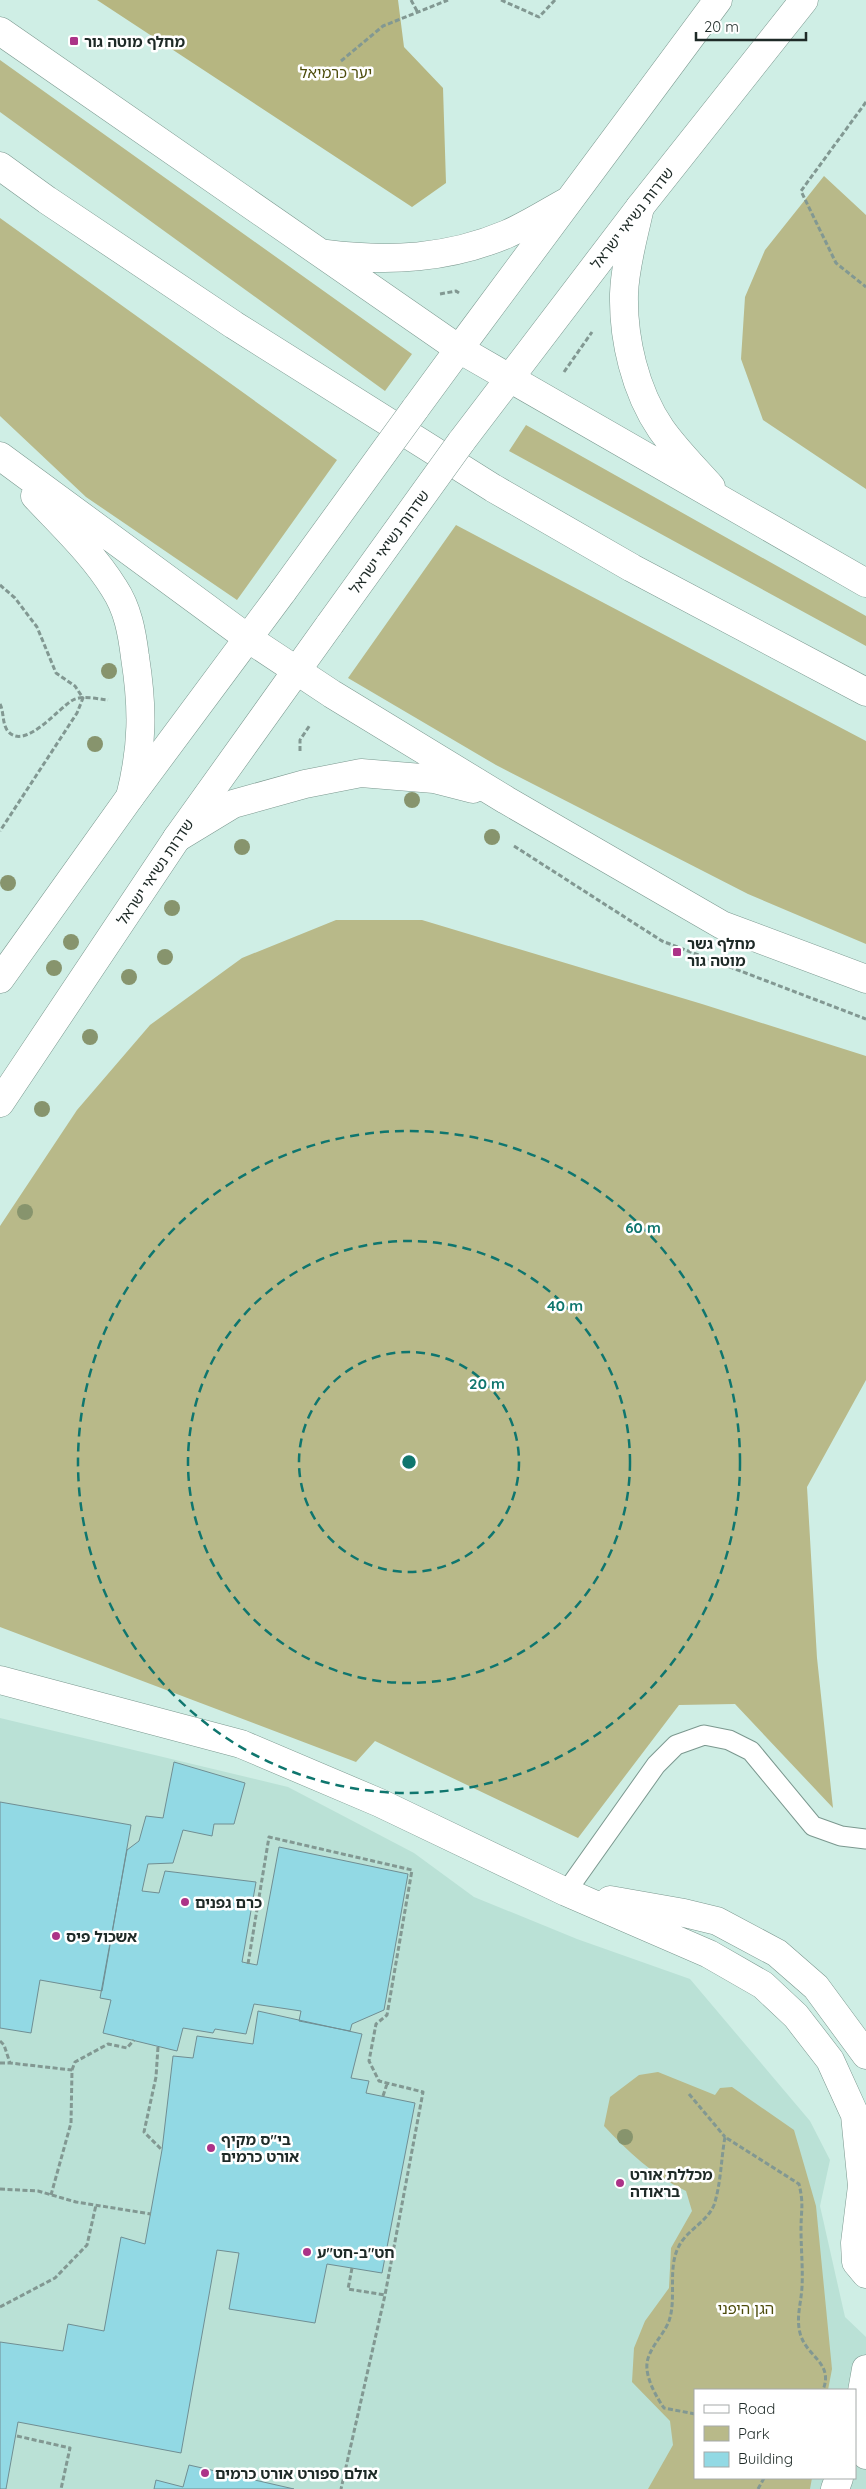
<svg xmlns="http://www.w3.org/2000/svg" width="866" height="2489" viewBox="0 0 866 2489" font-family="Quicksand,'Noto Sans Hebrew',sans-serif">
  <rect width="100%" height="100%" fill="#cfeee5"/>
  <path fill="#bae1d6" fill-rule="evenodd" d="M0,1718L288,1787L414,1853L474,1897L577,1939L690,1979L810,2121L830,2160L820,2206L845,2317L866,2337V2489H0ZM695,2390H855V2478H695Z"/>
  <path fill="#b8b989" d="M0,60L412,354L385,391L0,112Z
    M824,176L866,215V489L763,420L741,359L745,297L765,250Z
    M0,218L337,460L237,600L86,497L0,416Z
    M526,425L866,616V646L509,451Z
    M456,525L866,741V944L748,894L496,765L348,678Z
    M336,920H422L702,1004L866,1056V1380L807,1487L817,1658L833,1808L735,1704L679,1705L578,1838L375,1741L356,1762L0,1627V1226L77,1110L150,1025L242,958Z
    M658,2072L715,2095L720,2088L732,2087L794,2130L816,2206L832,2369L828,2390H695V2478H812L810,2489H648L673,2445L670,2421L632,2382L634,2348L645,2321L669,2288L671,2248L692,2211L686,2191C654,2176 627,2151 604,2126L610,2097L639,2075Z"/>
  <path fill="#b6b681" d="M97,0H398L404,47L443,88L446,183L412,207Z"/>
  <path fill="#92d9e4" stroke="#708e93" d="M174,1762L245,1783L234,1824H214L212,1836L183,1830L173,1863L148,1864L142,1891L159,1893L165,1871L256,1882L242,1962L257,1965L279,1847L408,1874L384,2010L352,2024L350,2031L299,2021L301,2011L254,2004L246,2034L215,2029L213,2033L183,2028L177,2051L103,2033L111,2000L100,1998L127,1850L139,1841L146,1816L163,1818Z
    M0,1802L131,1825L102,1991L40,1980L31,2033L0,2028Z
    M258,2011L362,2034L351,2078L369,2081L366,2093L415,2103L382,2273L327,2264L315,2323L229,2309L239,2253L217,2250L181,2453L18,2422L6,2489H0V2342L63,2351L68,2324L104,2331L121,2237L145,2244L162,2150L173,2056L193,2058L197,2036L253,2044Z
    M189,2465L294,2489H154L156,2480L183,2487Z"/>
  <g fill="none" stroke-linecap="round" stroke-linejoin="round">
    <defs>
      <path id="service" d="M566,1892L656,1765L676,1745L704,1735L729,1740L751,1751L813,1826L841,1836L866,1839"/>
      <path id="minor" d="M0,1680L241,1744L380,1803L566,1892L709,1954L763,1985L796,2016L830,2060L855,2115L862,2186L855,2243L856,2262L866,2274
        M610,1900L684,1913L717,1921L777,1953L816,1987L866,2055
        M856,2428L866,2455
        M855,2431L866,2369
        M835,2489L839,2478"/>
      <path id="tertiary" d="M459,349L718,0
        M509,379L640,207L804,0"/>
      <path id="secondary" d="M415,409L459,349
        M461,442L509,379
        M0,979L130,797L283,591
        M0,1103L177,838L330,624"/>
      <path id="primary" d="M0,31L459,349L866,583
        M0,166L47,200L234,325L493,488L632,568L866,692
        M640,207C634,235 625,265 624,294C623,339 635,391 661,429C675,449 694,468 711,487
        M326,254C389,262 448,259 507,234C528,225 548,212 568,201
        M0,456L249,639L332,694L506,800L722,925L866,979
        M35,496C62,525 93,554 114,588C128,609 132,633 135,657C143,708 143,746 130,797
        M177,838L233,804L305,784L361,773L434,779L473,789"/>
    </defs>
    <use href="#service" stroke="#7b988f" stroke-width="21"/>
    <use href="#minor" stroke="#7b988f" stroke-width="29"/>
    <use href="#tertiary" stroke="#7b988f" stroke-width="29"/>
    <use href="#secondary" stroke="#7b988f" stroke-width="29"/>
    <use href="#primary" stroke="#7b988f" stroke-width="29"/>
    <path stroke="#829892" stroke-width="3" stroke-dasharray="5 2.5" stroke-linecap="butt" d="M411,0L417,11
      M501,0L539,17L555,0
      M341,61L383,26L448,0
      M866,102L801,191L836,263L866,287
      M440,294L456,291L459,293
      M564,372L592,332
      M0,585L15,598L37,627L56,673L75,686L83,698L77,713L0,831
      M0,704C4,712 2,722 7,730C24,753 59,707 73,700C83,695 97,699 108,700
      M300,751V740L310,725
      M514,846L662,941L866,1019
      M248,1964L269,1837L412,1870L387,2015L376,2024L369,2061L379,2081L423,2092L385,2295L341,2489
      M0,2041L4,2045L10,2063L72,2070L71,2123L51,2195
      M158,2047L156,2077L144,2132L162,2150
      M0,2063H10
      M72,2070L75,2062L108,2044L127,2048L134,2040
      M689,2094L725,2137
      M383,2096L387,2084
      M0,2189L38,2191L76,2202L151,2214
      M352,2268L348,2289L385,2295
      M0,2307L55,2278L87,2245L96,2205
      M695,2414L664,2408C657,2398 648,2382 647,2369C645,2351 663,2337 669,2321C677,2298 667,2268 679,2246C687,2230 707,2222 714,2205C721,2184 721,2159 725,2137L799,2184C804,2205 801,2209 801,2229C801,2249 803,2268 802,2287C801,2304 796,2317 800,2333C806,2357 834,2362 823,2390
      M17,2436L70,2448L61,2489
      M758,2489L764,2478"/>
    <use href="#service" stroke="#fff" stroke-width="19"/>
    <use href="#minor" stroke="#fff" stroke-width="28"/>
    <use href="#tertiary" stroke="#fff" stroke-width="28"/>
    <use href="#secondary" stroke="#fff" stroke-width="28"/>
    <use href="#primary" stroke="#fff" stroke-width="28"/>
    <defs>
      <path id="secondary-bridge" d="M283,591L415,409
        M330,624L461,442"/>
    </defs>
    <use href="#secondary-bridge" stroke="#7b988f" stroke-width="29" stroke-linecap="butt"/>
    <use href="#secondary-bridge" stroke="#fff" stroke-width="28"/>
  </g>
  <g fill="#87946d">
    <circle cx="109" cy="671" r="8"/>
    <circle cx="95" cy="744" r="8"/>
    <circle cx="412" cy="800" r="8"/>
    <circle cx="492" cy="837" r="8"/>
    <circle cx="242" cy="847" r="8"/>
    <circle cx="8" cy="883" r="8"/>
    <circle cx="172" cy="908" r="8"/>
    <circle cx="71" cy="942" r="8"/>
    <circle cx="165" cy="957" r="8"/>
    <circle cx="54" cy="968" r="8"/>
    <circle cx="129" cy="977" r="8"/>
    <circle cx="90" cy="1037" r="8"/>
    <circle cx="42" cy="1109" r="8"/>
    <circle cx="25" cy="1212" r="8"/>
    <circle cx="625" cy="2137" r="8"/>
  </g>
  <g fill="none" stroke="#0f766e" stroke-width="2.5" stroke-dasharray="9 6">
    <circle cx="409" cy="1462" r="110"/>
    <circle cx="409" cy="1462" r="221"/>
    <circle cx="409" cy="1462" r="331"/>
  </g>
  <g fill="#ac3388" stroke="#fff" stroke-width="2">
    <rect x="69" y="36" width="10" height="10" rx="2.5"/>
    <rect x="672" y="947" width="10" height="10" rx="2.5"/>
    <circle cx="185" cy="1902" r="5"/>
    <circle cx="56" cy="1936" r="5"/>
    <circle cx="211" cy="2148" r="5"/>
    <circle cx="620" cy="2183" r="5"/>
    <circle cx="307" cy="2252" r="5"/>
    <circle cx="205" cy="2473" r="5"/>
  </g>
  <g text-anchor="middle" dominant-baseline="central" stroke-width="5" stroke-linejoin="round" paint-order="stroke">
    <g font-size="15" font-weight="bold" fill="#1e2a27" stroke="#fff" text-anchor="start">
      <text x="84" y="41">מחלף מוטה גור</text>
      <text x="687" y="943">מחלף גשר<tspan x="687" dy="17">מוטה גור</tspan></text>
      <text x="195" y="1902">כרם גפנים</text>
      <text x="66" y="1936">אשכול פיס</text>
      <text x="221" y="2139">בי"ס מקיף<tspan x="221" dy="17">אורט כרמים</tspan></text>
      <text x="630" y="2174">מכללת אורט<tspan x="630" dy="17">בראודה</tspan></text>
      <text x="317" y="2252">חט"ב-חט"ע</text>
      <text x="215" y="2473">אולם ספורט אורט כרמים</text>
    </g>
    <g font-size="15" fill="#4c4b0a" stroke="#fff">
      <text x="336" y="72">יער כרמיאל</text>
      <text x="746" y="2308">הגן היפני</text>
    </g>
    <g font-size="15" fill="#1e2a27" stroke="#fff">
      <text transform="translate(632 218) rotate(-52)">שדרות נשיאי ישראל</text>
      <text transform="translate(389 542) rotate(-54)">שדרות נשיאי ישראל</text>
      <text transform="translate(155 872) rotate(-56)">שדרות נשיאי ישראל</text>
    </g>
  </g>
  <circle cx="409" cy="1462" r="8" fill="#0f766e" stroke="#fff" stroke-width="2.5"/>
  <g font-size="15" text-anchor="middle" font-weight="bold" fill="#0f766e" stroke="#fff" stroke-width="5" stroke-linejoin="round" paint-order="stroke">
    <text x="643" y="1233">60 m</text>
    <text x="565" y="1311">40 m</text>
    <text x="487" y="1389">20 m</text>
  </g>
  <rect x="694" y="2389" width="162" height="90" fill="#ffffff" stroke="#a5aaa9"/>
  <rect x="704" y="2405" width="25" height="8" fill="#ffffff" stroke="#a5aaa9"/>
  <text x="738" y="2414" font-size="15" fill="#1e2a27">Road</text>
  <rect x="704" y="2426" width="25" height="15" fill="#b8b989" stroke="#a5aaa9"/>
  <text x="738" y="2439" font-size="15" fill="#1e2a27">Park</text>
  <rect x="704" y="2452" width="25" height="15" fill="#92d9e4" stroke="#a5aaa9"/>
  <text x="738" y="2464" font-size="15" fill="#1e2a27">Building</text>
  <path d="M696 32v8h110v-8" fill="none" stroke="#1e2a27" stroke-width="2.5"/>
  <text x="704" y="32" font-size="15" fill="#1e2a27" stroke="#ffffff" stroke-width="4" paint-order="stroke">20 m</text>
</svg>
